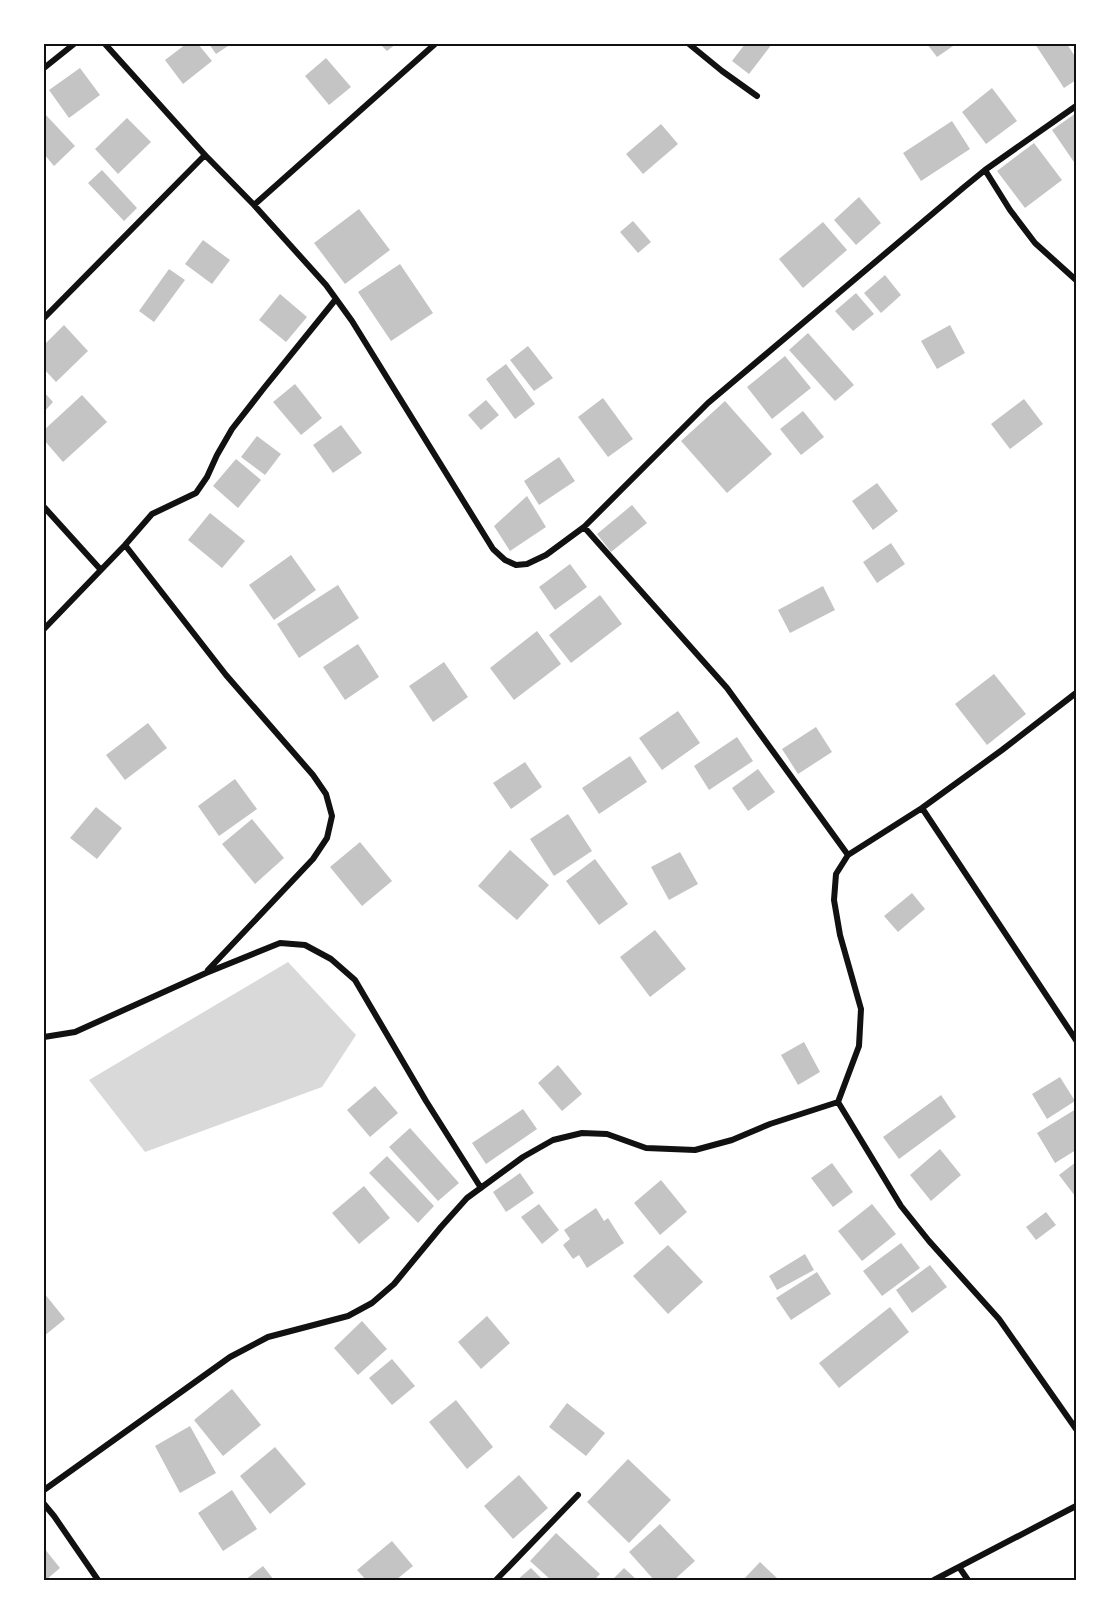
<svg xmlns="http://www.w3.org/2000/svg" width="1120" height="1624" viewBox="0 0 1120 1624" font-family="'Public Sans',sans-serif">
  <rect width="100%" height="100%" fill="#fff"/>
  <path fill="#d9d9d9" d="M288,962L356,1035L322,1087L145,1152L89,1080Z"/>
  <path fill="#c4c4c4" d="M186,44H198L212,61L183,84L165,60Z
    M209,44H231L216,54Z
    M380,44H396L387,51Z
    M745,44H772L749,74L732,61Z
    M927,44H956L937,57Z
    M1035,44H1067L1076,58V80L1064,88Z
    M326,58L351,87L329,105L305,76Z
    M80,68L100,95L69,118L49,90Z
    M992,88L1017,121L986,144L962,112Z
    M44,113L75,146L54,166L44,154Z
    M1076,113V165L1052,130Z
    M127,118L151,142L118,174L95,149Z
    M952,121L970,149L921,181L903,153Z
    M661,124L678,144L643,174L626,154Z
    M1034,143L1062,180L1025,208L997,171Z
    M102,170L137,208L124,221L88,183Z
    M859,197L881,223L856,245L834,220Z
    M359,209L390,250L345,284L314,243Z
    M633,221L651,242L638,253L620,232Z
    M823,222L847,250L803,288L779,259Z
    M203,240L230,260L212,284L185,264Z
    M400,264L433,313L391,341L358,292Z
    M169,269L185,280L154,322L139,311Z
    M885,275L901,295L881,313L864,293Z
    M856,293L874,314L853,331L835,311Z
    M280,294L307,317L286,342L259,320Z
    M64,325L88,351L56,382L44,369V345Z
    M950,325L965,353L937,369L921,341Z
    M808,333L854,385L835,401L789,350Z
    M528,346L553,378L534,391L510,360Z
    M785,356L811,388L772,419L747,387Z
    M506,364L535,404L515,419L486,379Z
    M295,384L322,418L301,435L273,402Z
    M44,392L53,402L44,412Z
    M82,395L107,422L63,462L44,440V430Z
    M603,398L633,439L608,457L578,417Z
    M1024,399L1043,424L1010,449L991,424Z
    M486,400L499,415L481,430L468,415Z
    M725,401L772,454L727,493L681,441Z
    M803,411L824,437L801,455L780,429Z
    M341,425L362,453L333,473L313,445Z
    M257,436L281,454L265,475L241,457Z
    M559,457L575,481L539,505L524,481Z
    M236,459L261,480L238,508L213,486Z
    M877,483L898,511L873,530L852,501Z
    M527,496L546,527L510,551L494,526Z
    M632,505L647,523L611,552L597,534Z
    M210,513L245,541L222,568L188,540Z
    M891,543L905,564L877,583L863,562Z
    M291,555L316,590L274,620L249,585Z
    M570,564L587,587L555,610L539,587Z
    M338,585L359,618L299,658L277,624Z
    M823,586L835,610L790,633L778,610Z
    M600,595L622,624L571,663L549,635Z
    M537,631L561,664L514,700L490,668Z
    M358,644L379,677L345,700L323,667Z
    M444,662L468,697L433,722L409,686Z
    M994,674L1026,714L987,745L955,704Z
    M678,711L700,743L662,770L639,738Z
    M148,723L167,748L125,780L106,755Z
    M816,727L832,752L798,774L782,749Z
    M737,737L753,761L709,790L694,766Z
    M630,756L647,782L599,814L582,788Z
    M525,762L542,787L511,809L493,783Z
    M758,769L775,792L748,811L732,788Z
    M235,779L257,809L219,836L198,806Z
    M96,807L122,828L97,859L70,838Z
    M568,814L592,851L554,876L530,839Z
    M252,819L284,858L255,884L222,844Z
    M360,842L392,881L362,906L330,867Z
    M510,850L549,885L517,920L478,886Z
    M680,852L698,884L669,900L651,867Z
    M595,859L628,904L599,925L566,881Z
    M912,893L925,909L898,932L884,916Z
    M655,930L686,969L650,997L620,957Z
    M804,1042L820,1072L798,1085L781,1055Z
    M558,1065L582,1094L562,1111L538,1083Z
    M1060,1077L1075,1101L1047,1119L1032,1094Z
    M375,1086L398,1113L370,1137L347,1110Z
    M941,1095L956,1117L899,1159L883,1137Z
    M523,1109L537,1129L486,1164L472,1143Z
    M1076,1109V1150L1055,1163L1037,1133Z
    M410,1128L459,1183L438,1201L389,1147Z
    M940,1149L961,1175L931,1201L910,1175Z
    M387,1156L434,1206L418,1223L369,1173Z
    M1076,1162V1195L1075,1196L1059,1175Z
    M832,1163L853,1192L833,1207L811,1178Z
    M520,1173L534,1193L506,1212L493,1192Z
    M661,1180L687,1212L660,1235L634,1203Z
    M364,1186L390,1218L359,1244L332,1213Z
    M539,1204L559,1230L542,1244L521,1217Z
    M872,1204L896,1234L862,1261L838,1231Z
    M596,1208L604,1221L608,1218L624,1243L587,1268L579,1255L573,1259L563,1245L570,1239L564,1230Z
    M1046,1212L1056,1225L1036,1240L1026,1227Z
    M901,1243L920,1268L882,1296L863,1271Z
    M668,1245L703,1282L668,1314L633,1276Z
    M805,1254L814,1270L777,1290L769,1276Z
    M930,1265L947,1287L912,1313L896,1290Z
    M817,1272L831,1294L791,1320L776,1298Z
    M44,1293L65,1319L44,1336Z
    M890,1307L909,1332L839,1388L819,1363Z
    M487,1316L510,1343L481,1369L458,1342Z
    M362,1321L387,1349L358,1375L334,1348Z
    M392,1359L415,1386L392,1405L369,1378Z
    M232,1389L261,1425L223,1456L194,1420Z
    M456,1400L493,1447L467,1469L429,1422Z
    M567,1403L605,1433L586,1456L549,1427Z
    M190,1426L216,1473L180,1493L155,1446Z
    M275,1447L306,1484L270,1514L240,1476Z
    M628,1459L671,1500L629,1543L587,1502Z
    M519,1475L548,1508L513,1539L484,1506Z
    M232,1490L257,1529L223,1551L198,1513Z
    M660,1524L695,1561L674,1580H654L629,1552Z
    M556,1533L600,1574L594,1580H551L530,1561Z
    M392,1541L413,1566L396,1580H366L357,1570Z
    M44,1548L60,1568L46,1580H44Z
    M760,1562L779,1580H743Z
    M263,1566L274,1580H245Z
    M531,1568L543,1580H517Z
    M624,1568L637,1580H612Z"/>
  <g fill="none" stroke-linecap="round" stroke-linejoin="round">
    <path stroke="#111" stroke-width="6" d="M105,44L205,155L254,205L326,285L352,321L493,549L505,560L516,565L527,564L546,555L584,527L708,403L963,188L985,170L1076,106
      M689,44L722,71L757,96
      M44,68L74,44
      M985,170L1010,210L1035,243L1076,280
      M254,205L435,44
      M44,318L205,155
      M44,507L101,570
      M584,527L727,688L848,855
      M125,545L226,675L313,775L326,794L332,816L327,838L313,859L208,970
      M44,629L125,545L152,514L196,493L207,477L217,455L232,429L264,388L336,299
      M922,808L1076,1040
      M44,1037L75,1032L206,973L280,943L305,945L331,959L355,980L426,1101L481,1188
      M838,1102L859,1046L861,1009L840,935L834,900L836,874L848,855L922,808L1002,750L1076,693
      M44,1490L230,1357L268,1337L348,1316L372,1303L394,1284L441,1227L467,1198L523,1157L553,1140L582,1133L607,1134L646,1148L695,1150L732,1140L770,1124L838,1102L901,1206L929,1241L999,1319L1076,1429
      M44,1504L54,1516L98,1580
      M959,1567L968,1580
      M496,1580L578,1495
      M934,1580L1076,1506"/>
  </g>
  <rect width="1120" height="1624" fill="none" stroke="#ffffff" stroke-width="90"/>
  <rect x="45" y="45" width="1030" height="1534" fill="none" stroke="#111" stroke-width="2"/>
</svg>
